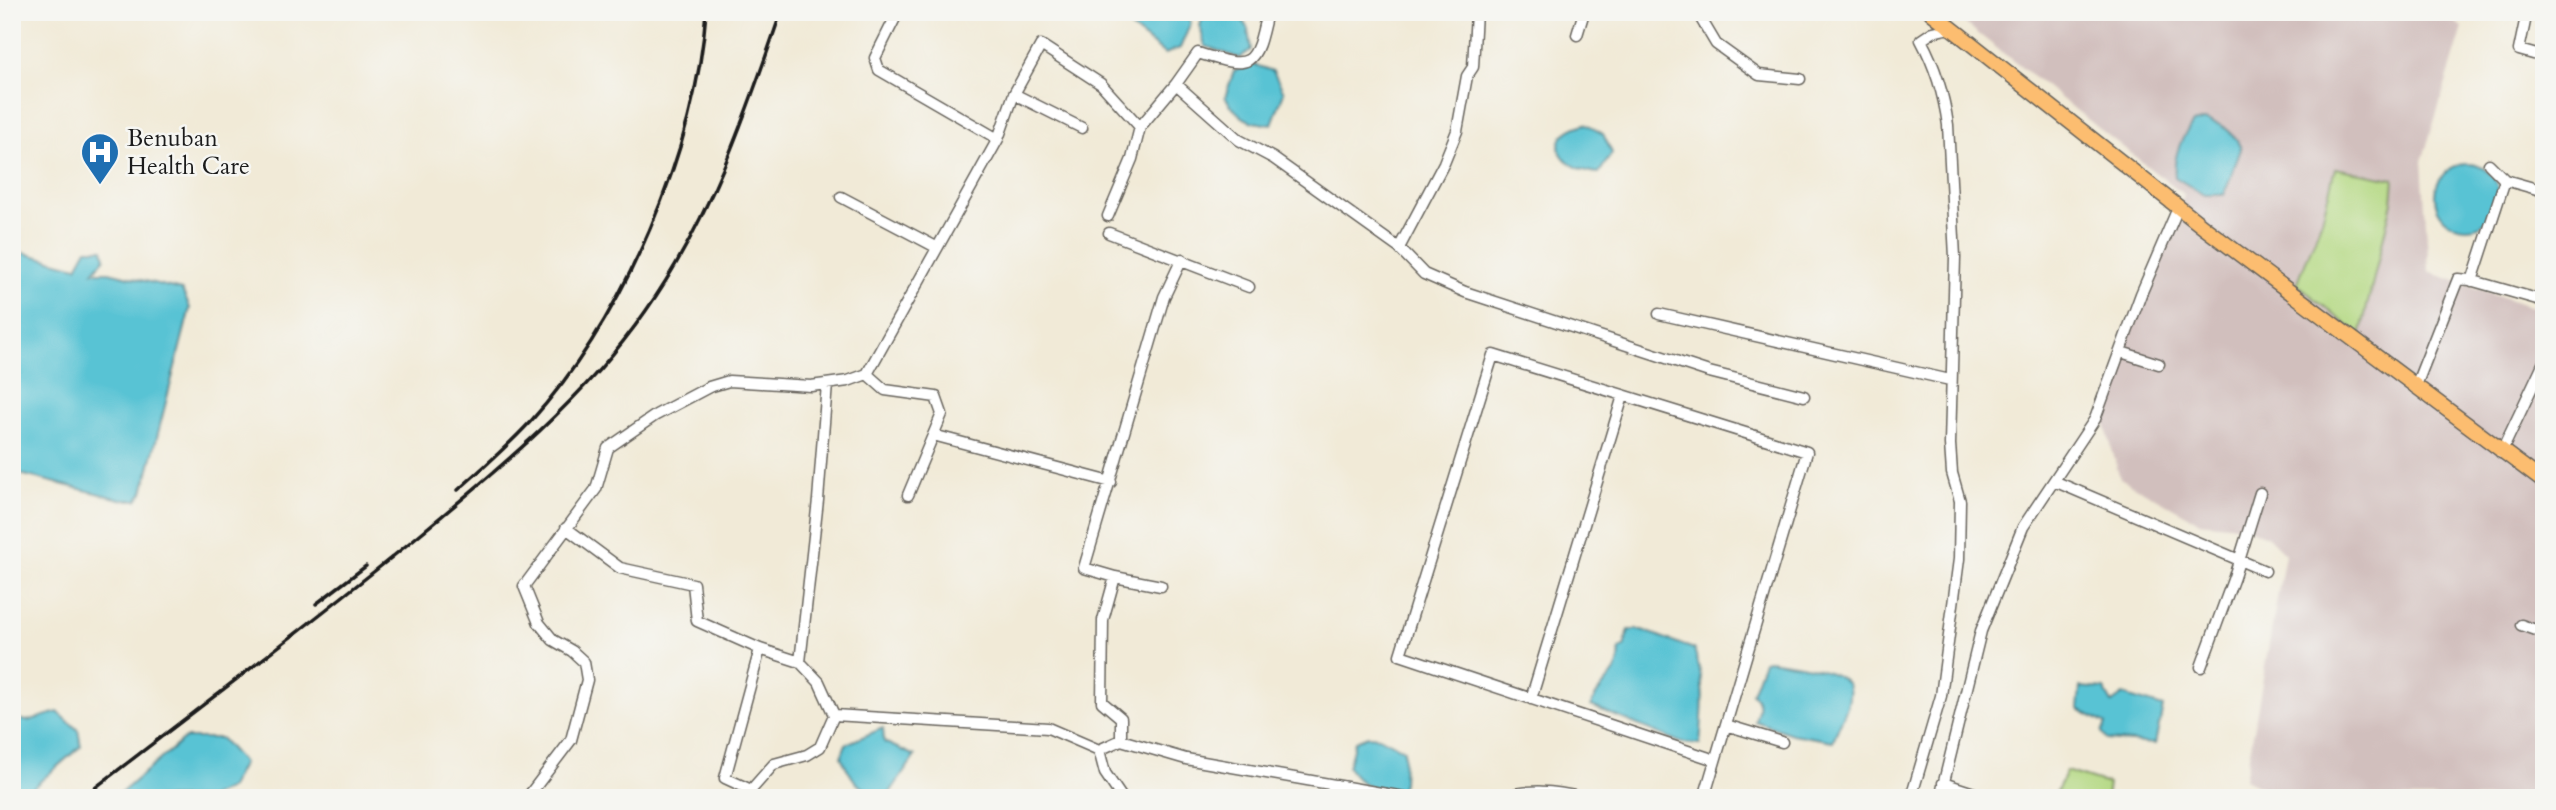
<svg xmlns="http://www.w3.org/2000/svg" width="2556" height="810" viewBox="0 0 2556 810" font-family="Cardo,serif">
  <rect width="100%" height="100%" fill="#f6f6f2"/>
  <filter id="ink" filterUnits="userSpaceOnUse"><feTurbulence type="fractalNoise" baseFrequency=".0143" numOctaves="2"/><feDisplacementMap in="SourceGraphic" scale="14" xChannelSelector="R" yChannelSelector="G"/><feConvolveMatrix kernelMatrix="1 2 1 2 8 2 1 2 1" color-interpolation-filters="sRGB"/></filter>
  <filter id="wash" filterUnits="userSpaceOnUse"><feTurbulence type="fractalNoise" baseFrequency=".00686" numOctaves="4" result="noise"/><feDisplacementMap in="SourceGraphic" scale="28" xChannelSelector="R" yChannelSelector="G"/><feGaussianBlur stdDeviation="1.57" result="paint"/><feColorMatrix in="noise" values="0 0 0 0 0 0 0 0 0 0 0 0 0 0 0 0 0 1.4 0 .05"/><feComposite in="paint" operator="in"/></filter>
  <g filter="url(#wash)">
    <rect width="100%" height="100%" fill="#f1ead7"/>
    <path fill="#d1bfbd" d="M1966,12H2442L2463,28L2422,161L2429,272L2544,311V798H2285L2245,779L2285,554L2268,537L2247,527L2199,522L2120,478L2103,417L2127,333L2184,195L1961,20Z"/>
    <path fill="#b3d881" stroke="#687a4e" stroke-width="2" d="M2335,168L2394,179L2392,202L2360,336L2297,284L2322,220Z
      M2066,771L2108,784L2106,798H2054Z"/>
    <path fill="#59c3d4" stroke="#3a7078" stroke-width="2" d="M1111,12H1187L1191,23L1180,48L1165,54Z
      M1209,12L1238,13L1248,29L1251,50L1239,58L1205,46L1200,26L1203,15Z
      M1255,65L1273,71L1284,92L1272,124C1248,124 1239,118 1225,97L1234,71Z
      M2205,120C2223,124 2234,132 2241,149L2224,195H2204L2175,177C2173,157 2181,138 2193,123Z
      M1585,124L1603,134L1612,153L1599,173C1564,171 1537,138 1585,124Z
      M2435 196a32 32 0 1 1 64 0a32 32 0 1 1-64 0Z
      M87,249H103L105,258L93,272H109L182,290L190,308L143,492L137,500H124L12,472V250L77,267Z
      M1629,630H1642L1694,649C1706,685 1703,708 1700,744L1682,743L1591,706C1597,684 1624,675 1619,649L1624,647Z
      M1768,660C1784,662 1847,670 1849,688C1852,703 1838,726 1833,741L1792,734L1755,721C1758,710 1762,703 1752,693L1764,661Z
      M2080,687L2104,689L2112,703L2123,695L2163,707L2155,744L2107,740L2102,733L2106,724L2078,709Z
      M58,712L78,730L81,746L21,798H12V718L27,721Z
      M883,728L884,742L915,756L889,794C857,791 856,785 841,757L846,744Z
      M1368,736L1379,737L1404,750L1403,783L1400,790C1376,789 1362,789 1348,767L1355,741Z
      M185,738H221L243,763L230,788L209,798H115Z"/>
  </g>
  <g filter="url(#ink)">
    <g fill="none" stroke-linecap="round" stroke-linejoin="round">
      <defs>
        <path id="minor" d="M898,12L875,58L879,70L998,139
          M1697,12L1716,44L1759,75L1800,79
          M2527,12L2519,50L2544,57
          M1577,35L1584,12
          M1176,84L1198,53C1252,70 1255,68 1267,12
          M1014,94L1082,128
          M2505,180L2544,191
          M841,197L936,247
          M1108,216L1132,159L1140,127
          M1109,233L1249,287
          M1399,248L1444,163L1457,131L1467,76L1473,67L1476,12
          M2472,281L2505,180L2489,164
          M1659,314L1950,380
          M2121,352L2159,364
          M867,374L885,390L936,397L942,414L908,495
          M2415,388L2458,279L2470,280L2544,301
          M933,435L1111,482
          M2501,453L2544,362
          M2054,481L2265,571
          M566,528L620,568L693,584L697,621L760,649L800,662L819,682L834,715L820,747L807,755L774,764L751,790L750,798
          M1115,577L1161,586
          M2521,625L2544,633
          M800,662L818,500L827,384
          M2201,667L2234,577L2260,493
          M1531,699L1623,396
          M834,715L1048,728L1099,750L1105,773L1122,798
          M1726,725L1782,742
          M1121,740L1186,759L1410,798
          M1099,750L1121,740V718L1102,702L1103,620L1115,577L1084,568L1164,297L1182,259
          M1943,783L1989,798
          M751,790L725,778L760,649
          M527,798L571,740L587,680L584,662L572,651L553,640L539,623L524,586L596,489L608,448L656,415L709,387L729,381L811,386L848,381L867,374L998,139L1014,94L1041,45L1101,84L1140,127L1176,84L1239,140L1273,158L1399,248L1424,274L1465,292L1709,372L1804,396
          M1500,798C1531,788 1553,791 1584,798
          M1704,798L1807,452L1493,355L1400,655L1715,760
          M1911,798L1941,696L1959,559L1960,501L1952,473L1950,444L1955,257L1948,125C1944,96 1935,66 1921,40L1933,32L1950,28
          M1940,798L1981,631L2023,527L2095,419L2141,294L2178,208"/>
        <path id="major" d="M1931,12L2206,229L2544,482"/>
      </defs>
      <use href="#minor" stroke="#67645d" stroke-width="13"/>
      <use href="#major" stroke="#67645d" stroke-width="17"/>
      <use href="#minor" stroke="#fff" stroke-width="10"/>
      <use href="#major" stroke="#fcbd6f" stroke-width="14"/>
      <path stroke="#1c1c1c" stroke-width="3.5" d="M458,490C483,468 508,446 531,421C624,318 696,150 706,12
        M316,604L366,566
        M82,798C195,710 309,626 419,535C499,469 586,397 645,312C709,222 746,115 781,12"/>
    </g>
  </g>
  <defs>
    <symbol id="hospital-pin" viewBox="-11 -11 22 30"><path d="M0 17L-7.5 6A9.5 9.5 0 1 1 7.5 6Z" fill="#1f6fb2" stroke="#f6f6f2"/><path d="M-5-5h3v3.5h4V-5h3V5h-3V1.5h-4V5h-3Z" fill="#fff"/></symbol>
  </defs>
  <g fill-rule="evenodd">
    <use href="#hospital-pin" x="78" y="130" width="44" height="60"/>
  </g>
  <g text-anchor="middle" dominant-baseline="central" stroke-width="5" stroke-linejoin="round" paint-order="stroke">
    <g font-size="24" fill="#1c1c1c" stroke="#f6f6f2" text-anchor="start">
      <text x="127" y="138">Benuban<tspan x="127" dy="28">Health Care</tspan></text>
    </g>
  </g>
  <rect width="2556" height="810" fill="none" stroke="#f6f6f2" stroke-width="42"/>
</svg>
